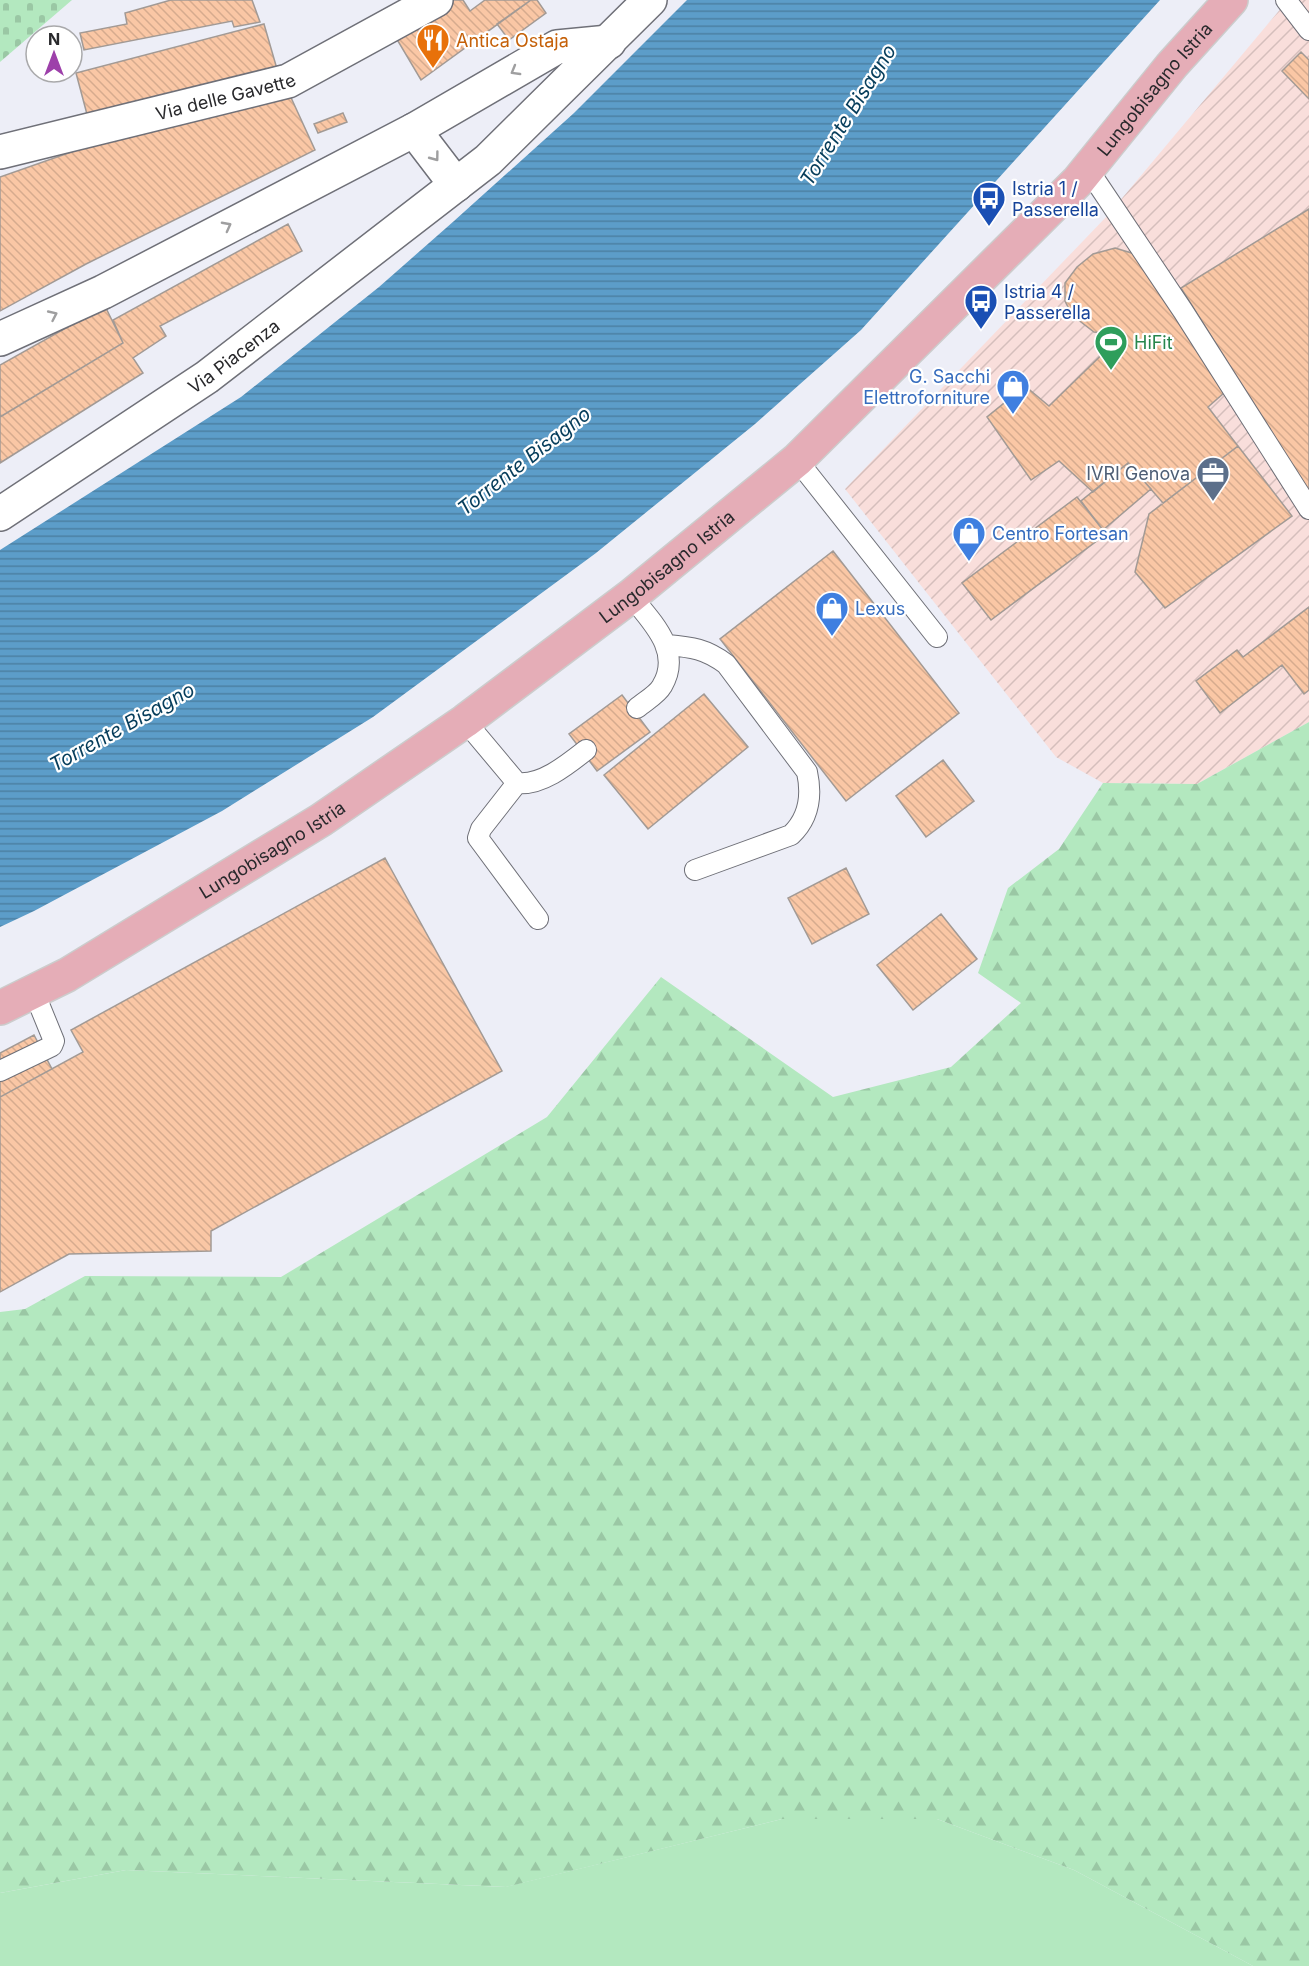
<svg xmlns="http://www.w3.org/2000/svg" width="1309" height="1966" viewBox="0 0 1309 1966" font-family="Inter,sans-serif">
  <defs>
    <pattern id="industrial-furrows" width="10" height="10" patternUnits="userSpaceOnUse" patternTransform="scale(1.5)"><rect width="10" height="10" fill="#f9dedb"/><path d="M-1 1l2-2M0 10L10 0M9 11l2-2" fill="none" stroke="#d5bebc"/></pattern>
    <pattern id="forest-firs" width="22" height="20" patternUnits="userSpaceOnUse" patternTransform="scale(1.5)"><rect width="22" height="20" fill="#b3e8bf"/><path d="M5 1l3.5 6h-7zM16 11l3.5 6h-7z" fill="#9ac7a4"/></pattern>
    <pattern id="cemetery-stones" width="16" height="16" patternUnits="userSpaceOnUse" patternTransform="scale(1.5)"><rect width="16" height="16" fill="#b3e8bf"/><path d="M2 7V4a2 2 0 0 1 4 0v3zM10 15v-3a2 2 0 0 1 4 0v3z" fill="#9ac7a4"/></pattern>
    <pattern id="water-rules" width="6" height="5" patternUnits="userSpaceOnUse" patternTransform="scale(1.5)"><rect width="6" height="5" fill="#5c9dc9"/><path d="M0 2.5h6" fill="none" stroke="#4c80a3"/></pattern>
    <pattern id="building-back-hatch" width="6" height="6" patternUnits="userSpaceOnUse" patternTransform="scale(1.5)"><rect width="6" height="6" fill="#fac7a5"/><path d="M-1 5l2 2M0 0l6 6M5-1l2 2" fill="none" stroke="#d6ab8e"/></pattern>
  </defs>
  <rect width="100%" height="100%" fill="#edeef7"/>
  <path fill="url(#industrial-furrows)" d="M1288,0H1309V722L1197,784L1103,783L1056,757L845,489L1108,215Z"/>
  <path fill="#b3e8bf" d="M782,1819H937L1074,1870L1253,1966H0V1893L126,1870L505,1887Z"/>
  <path fill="url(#forest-firs)" d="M1309,722V1966H1253L1074,1870L937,1819H782L506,1887L126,1870L0,1893V1312L25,1309L85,1276L281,1277L547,1117L661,977L833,1097L951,1067L1021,1003L978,973L1008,888L1059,849L1103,783L1197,784Z"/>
  <path fill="url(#cemetery-stones)" d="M0,0H72L0,62Z"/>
  <path fill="url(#water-rules)" d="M687,0H1160L861,330L755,424L596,553L373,717L222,811L34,911L0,927V550L241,397L379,287L454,221L574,113Z"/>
  <path fill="url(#building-back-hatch)" stroke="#a29a95" stroke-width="1.5" d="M171,0H252L260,22L234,27L232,21L84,50L80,33L127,24L125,13Z
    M445,0H463L470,11L485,0H531L421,80L392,31Z
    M531,0H537L546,13L509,40L497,24Z
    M264,24L277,69L88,118L76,73Z
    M1301,52L1309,60V99L1282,71Z
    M288,91L315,150L86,264L0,311V177L117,136Z
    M343,113L347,122L318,133L314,124Z
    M1309,209V493L1181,288Z
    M288,224L302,251L160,326L166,336L133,358L143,373L0,463V417L123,343L113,320Z
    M1115,248L1138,255L1225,392L1208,407L1238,446L1163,503L1128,463L1093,492L1059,461L1031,480L987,417L1025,386L1049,406L1122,335L1094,332L1072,315L1065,301V283L1077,267L1093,254Z
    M105,306L123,343L0,417V365Z
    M1238,446L1292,516L1165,608L1135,572L1149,514Z
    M1128,463L1151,489L1103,530L1081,501Z
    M1077,497L1106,534L991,620L962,583Z
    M833,551L959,713L846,801L720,639Z
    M1309,607V690L1304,694L1282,665L1220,713L1196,681L1237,650L1243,657Z
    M704,694L748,747L648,829L604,775Z
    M622,695L650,732L597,771L569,734Z
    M943,760L974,801L926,837L896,796Z
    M385,858L502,1071L211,1231V1251L69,1254L0,1292V1097L83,1052L71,1030Z
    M846,868L869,914L812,944L788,898Z
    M941,914L977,959L913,1010L877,965Z
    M34,1035L52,1069L0,1097V1053Z"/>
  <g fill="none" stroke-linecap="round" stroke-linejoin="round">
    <defs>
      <path id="lane" d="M1286,0L1309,30
        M1087,168L1183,311L1309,509
        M797,460L937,637
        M631,596C651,621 683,651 662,686C657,695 645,701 637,708
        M667,645C692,647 706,649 726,664L807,772C812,795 809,818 791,835L695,870
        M465,721L517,783C541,786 567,765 586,750
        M517,783L481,829L478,838L538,919
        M0,1071L52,1046L54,1041L34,992"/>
      <g id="street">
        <path d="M414,130L456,185"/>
        <path id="s1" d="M0,152L288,81L436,0"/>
        <path d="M0,339L103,292L414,130L557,47L609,42"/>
      </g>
      <g id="secondary">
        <path id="s2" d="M0,514L207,377L488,160L650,0"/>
      </g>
      <g id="primary">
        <path id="s3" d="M0,1008L67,975L321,820L465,721L631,596L797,460L1078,181L1172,65L1231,0"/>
      </g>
    </defs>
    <use href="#lane" stroke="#6f7078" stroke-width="22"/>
    <use href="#street" stroke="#6f7078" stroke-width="36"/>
    <use href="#secondary" stroke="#6f7078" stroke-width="36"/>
    <use href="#primary" stroke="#ccc" stroke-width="36"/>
    <use href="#lane" stroke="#fff" stroke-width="20"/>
    <use href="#street" stroke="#fff" stroke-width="33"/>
    <use href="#secondary" stroke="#fff" stroke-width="33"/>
    <use href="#primary" stroke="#e5adb7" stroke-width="33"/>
  </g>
  <defs><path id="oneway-chevron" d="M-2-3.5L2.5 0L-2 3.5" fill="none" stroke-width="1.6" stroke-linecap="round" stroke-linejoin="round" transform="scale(1.5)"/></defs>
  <g stroke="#9f9fa0">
    <use href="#oneway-chevron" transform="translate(515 71) rotate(150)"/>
    <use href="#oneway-chevron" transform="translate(435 157) rotate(53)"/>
    <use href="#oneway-chevron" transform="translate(227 226) rotate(-28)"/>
    <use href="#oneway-chevron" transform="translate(53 315) rotate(-25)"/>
  </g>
  <defs>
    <symbol id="restaurant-pin" viewBox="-11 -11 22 30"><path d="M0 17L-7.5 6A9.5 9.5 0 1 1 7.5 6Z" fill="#e8710a" stroke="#fff"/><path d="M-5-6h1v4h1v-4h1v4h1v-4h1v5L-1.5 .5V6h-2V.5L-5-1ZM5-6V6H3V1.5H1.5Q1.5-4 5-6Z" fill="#fff"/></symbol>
    <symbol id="bus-pin" viewBox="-11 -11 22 30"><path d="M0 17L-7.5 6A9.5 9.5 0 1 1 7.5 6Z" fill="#1a4fb4" stroke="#fff"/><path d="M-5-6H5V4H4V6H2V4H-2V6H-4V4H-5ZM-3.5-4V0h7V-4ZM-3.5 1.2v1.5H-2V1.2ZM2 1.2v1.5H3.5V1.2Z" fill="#fff"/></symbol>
    <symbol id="stadium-pin" viewBox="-11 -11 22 30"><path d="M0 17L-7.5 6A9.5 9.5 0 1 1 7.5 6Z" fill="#2e9e5b" stroke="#fff"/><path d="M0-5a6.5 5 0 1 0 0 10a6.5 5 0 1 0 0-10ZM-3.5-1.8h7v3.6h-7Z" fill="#fff"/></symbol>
    <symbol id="shop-pin" viewBox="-11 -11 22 30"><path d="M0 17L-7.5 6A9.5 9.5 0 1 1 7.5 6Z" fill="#3f7fe0" stroke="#fff"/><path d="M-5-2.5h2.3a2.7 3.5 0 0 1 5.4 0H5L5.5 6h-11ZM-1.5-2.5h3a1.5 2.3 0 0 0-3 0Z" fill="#fff"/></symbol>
    <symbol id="office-pin" viewBox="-11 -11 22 30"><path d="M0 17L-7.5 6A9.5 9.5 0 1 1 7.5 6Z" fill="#5c6f8a" stroke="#fff"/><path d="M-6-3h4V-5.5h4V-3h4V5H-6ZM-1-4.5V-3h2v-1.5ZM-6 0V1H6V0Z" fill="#fff"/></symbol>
  </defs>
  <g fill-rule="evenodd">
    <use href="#restaurant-pin" x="414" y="21" width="38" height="52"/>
    <use href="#bus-pin" x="970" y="179" width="38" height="52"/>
    <use href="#bus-pin" x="962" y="282" width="38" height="52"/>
    <use href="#stadium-pin" x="1092" y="323" width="38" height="52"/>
    <use href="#shop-pin" x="994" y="367" width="38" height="52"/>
    <use href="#office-pin" x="1194" y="454" width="38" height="52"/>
    <use href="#shop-pin" x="950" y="514" width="38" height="52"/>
    <use href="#shop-pin" x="813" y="589" width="38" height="52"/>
  </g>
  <g text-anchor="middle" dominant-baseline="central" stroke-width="4.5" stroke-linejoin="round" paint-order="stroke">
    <g font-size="18" fill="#c56008" stroke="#fff" text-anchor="start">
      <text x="456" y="40">Antica Ostaja</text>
    </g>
    <g font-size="18" fill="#29292c" stroke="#fff">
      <text stroke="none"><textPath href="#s3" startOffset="1485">Lungobisagno Istria</textPath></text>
      <text stroke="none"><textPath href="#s1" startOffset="232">Via delle Gavette</textPath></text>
      <text stroke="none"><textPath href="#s2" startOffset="282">Via Piacenza</textPath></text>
      <text stroke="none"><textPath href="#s3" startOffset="801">Lungobisagno Istria</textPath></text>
      <text stroke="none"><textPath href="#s3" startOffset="315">Lungobisagno Istria</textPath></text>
    </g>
    <g font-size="18" fill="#164399" stroke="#fff" text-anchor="start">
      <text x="1012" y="188">Istria 1 /<tspan x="1012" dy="21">Passerella</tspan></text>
      <text x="1004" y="291">Istria 4 /<tspan x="1004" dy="21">Passerella</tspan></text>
    </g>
    <g font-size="18" fill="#27864d" stroke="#fff" text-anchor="start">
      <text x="1134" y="342">HiFit</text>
    </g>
    <g font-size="18" fill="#366cbe" stroke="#fff" text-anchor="start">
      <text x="990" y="376" text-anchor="end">G. Sacchi<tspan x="990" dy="21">Elettroforniture</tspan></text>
      <text x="992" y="533">Centro Fortesan</text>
      <text x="855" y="608">Lexus</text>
    </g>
    <g font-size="18" fill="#4e5e75" stroke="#fff" text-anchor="end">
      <text x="1190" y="473">IVRI Genova</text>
    </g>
    <g font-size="20" font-style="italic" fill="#063d5b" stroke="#fff">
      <text transform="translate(848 115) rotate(-58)">Torrente Bisagno</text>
      <text transform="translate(524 461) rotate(-38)">Torrente Bisagno</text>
      <text transform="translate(122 727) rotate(-29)">Torrente Bisagno</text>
    </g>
  </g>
  <g transform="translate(54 54)"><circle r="28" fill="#ffffff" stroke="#a9a9ab" stroke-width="1.5"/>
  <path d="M0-4.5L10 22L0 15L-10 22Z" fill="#9d40aa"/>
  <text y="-9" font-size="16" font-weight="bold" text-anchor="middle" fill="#29292c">N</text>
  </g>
</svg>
